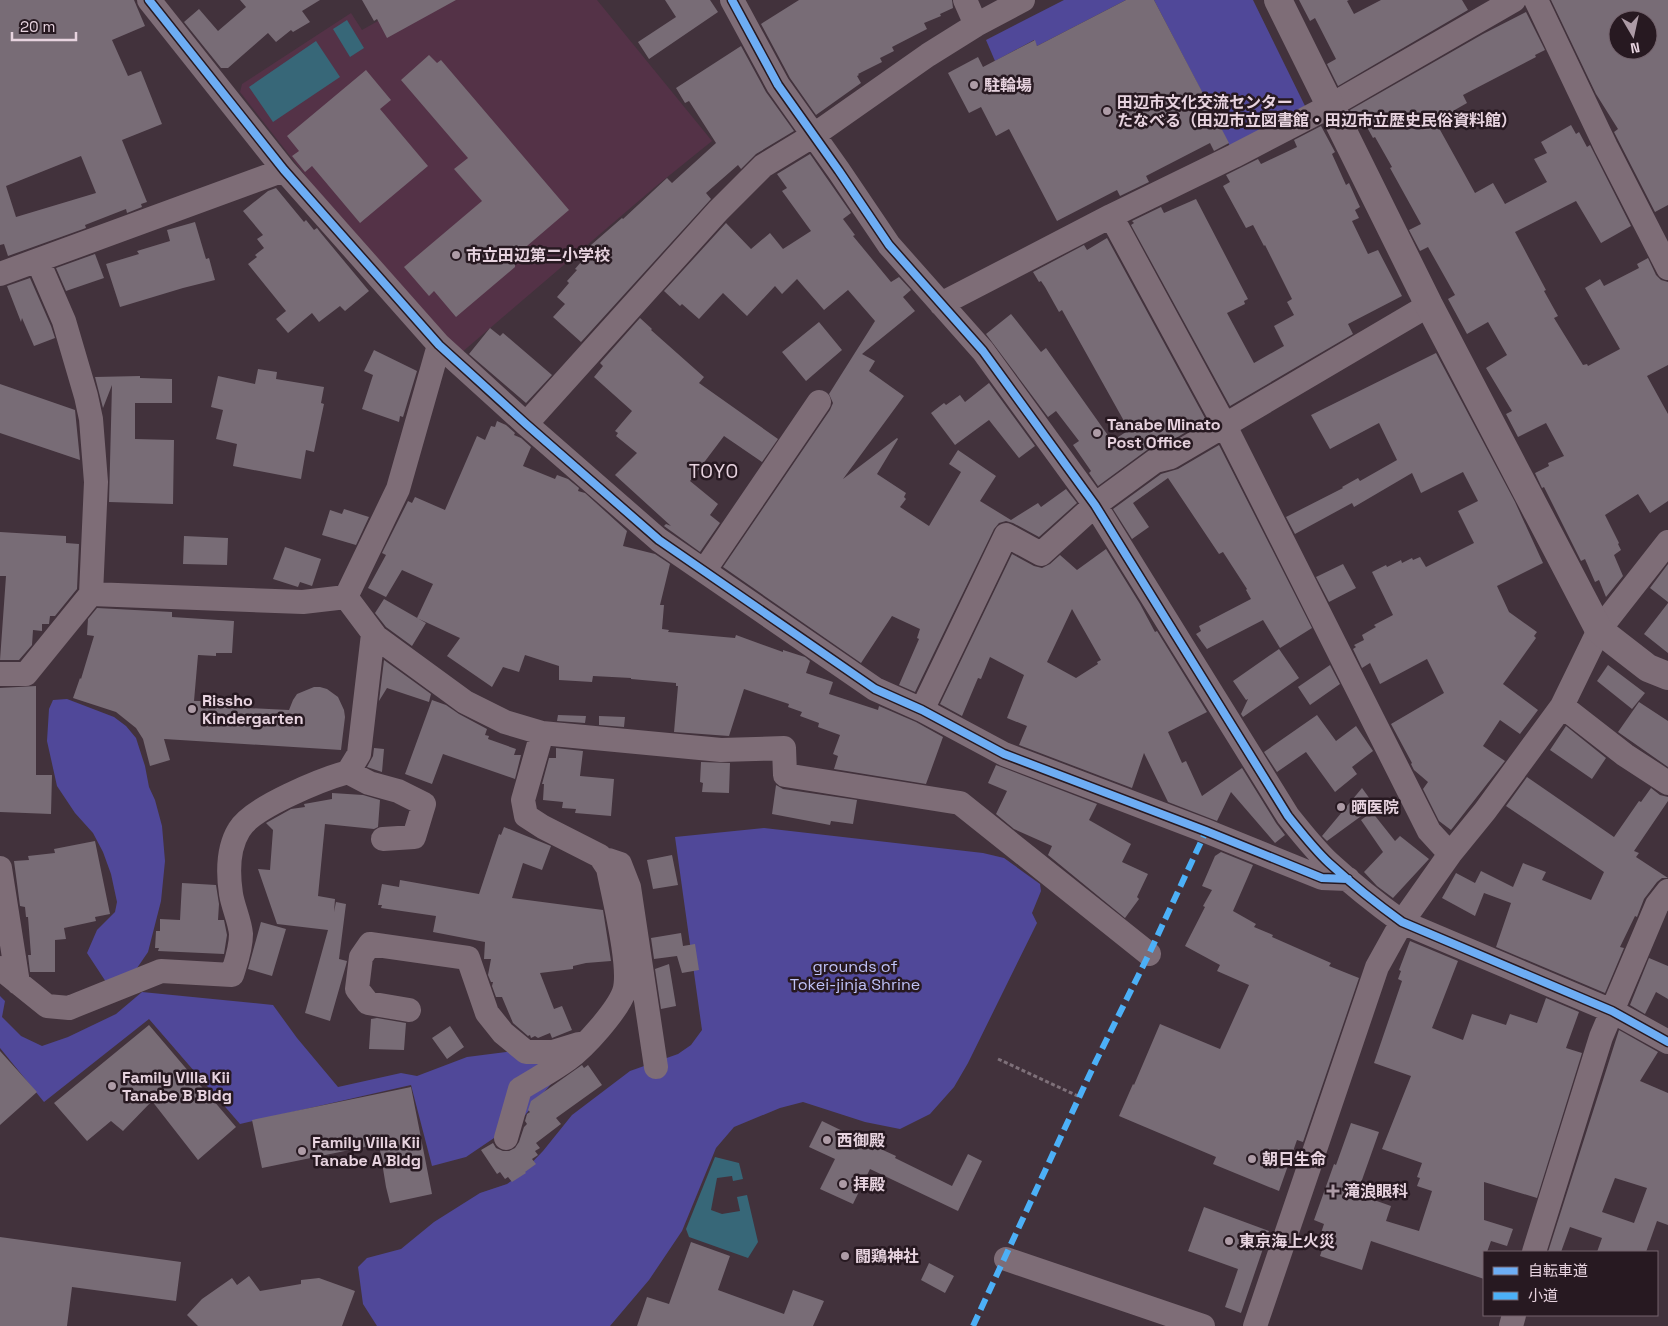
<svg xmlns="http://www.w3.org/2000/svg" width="1668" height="1326" viewBox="0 0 1668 1326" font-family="'Space Grotesk','Noto Sans JP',sans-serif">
  <rect width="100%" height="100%" fill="#42323c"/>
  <path fill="#543247" d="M415,0H597L712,141L655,187L461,353L330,207L240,92L242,84L351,13L362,30Z"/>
  <path fill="#504899" d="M1064,0H1126L1037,46L1034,40L995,61L986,40Z
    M1154,0H1253L1307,110L1231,148Z
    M67,699L114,717L126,726L136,738L145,766L149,787L155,800L162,826L165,861L161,901L148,952L135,971L106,982L87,953L97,930L115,912L117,902L111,874L103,852L93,833L75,813L57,786L47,741L49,709L53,700Z
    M764,828L983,853L1004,858L1040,884L1041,891L1032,913L1037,923L968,1063L954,1087L930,1114L900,1129L865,1122L803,1102L780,1108L734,1127L716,1148L682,1231L649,1280L610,1326H377L363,1304L358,1267L367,1258L401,1249L434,1222L480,1193L507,1184L520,1175L543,1151L572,1115L630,1071L678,1054L691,1045L702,1030L675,837Z
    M142,992L273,1005L297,1038L338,1087L401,1073L417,1076L467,1057L586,1042L506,1138L497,1136L466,1157L432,1166L411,1085L240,1124L149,1019L44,1102L0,1048V996L5,1001L2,1017L21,1036L42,1046L68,1037L116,1014Z"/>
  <path fill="#376778" d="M347,20L364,48L350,57L333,29Z
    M316,41L340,77L273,122L249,87Z
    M715,1157L739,1163L743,1179L733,1181L732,1176L717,1178L711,1210L722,1214L740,1211L737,1197L747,1195L758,1242L748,1258L689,1237L686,1229Z"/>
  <path fill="#786c76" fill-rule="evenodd" d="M0,0H134L145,26L112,40L128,76L141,71L162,124L122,140L147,202L141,204L142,207L127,213L126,209L85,225L86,228L8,256L4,244L0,245ZM81,156L96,193L16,217L6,186Z
    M240,0H320L302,11L310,22L293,32L291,30L276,42L268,33L228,68H221L184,22L199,9L218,31L246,7Z
    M362,0H456L387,38L377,19L374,21Z
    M665,0H710L718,12L649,59L638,42L676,17Z
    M799,0H952L953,8L940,14L941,16L924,23L927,29L892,47L894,51L880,58L882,62L858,74L859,75L857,76L861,83L816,115L790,78L761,24Z
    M1126,0H1154L1229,143L1214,151L1210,143L1146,176L1149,182L1120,196L1117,190L1057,221L1009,129L996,136L981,107L969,113L948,73L978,57L983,67L1035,40L1037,46Z
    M1299,0H1349L1347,1L1354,14L1381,0H1462L1468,10L1338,86L1327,64L1336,59L1315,18L1310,21Z
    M1551,0H1668V205L1655,212L1614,132L1618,129L1596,94ZM1618,20H1648V50H1618Z
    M1526,12L1545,50L1535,55L1536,57L1463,95L1467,103L1453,111L1457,117L1439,128L1475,193L1493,183L1505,204L1547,182L1534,159L1547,153L1541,142L1571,125L1576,134L1579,132L1587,147L1590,145L1631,226L1601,243L1576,201L1515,232L1546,290L1544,291L1558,316L1554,318L1583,365L1587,364L1588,366L1620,349L1585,288L1600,279L1604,286L1639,268L1637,264L1648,258L1656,275L1661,280L1668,282V365L1647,376L1668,414V501L1650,513L1638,494L1605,515L1619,543L1618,544L1621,550L1614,555L1623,576L1606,597L1599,580L1595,582L1585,559L1581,561L1544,487L1542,488L1535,473L1549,466L1548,463L1564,456L1546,423L1518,437L1506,414L1512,411L1486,368L1507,355L1488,322L1467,334L1448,299L1455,295L1428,247L1420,251L1409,230L1421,224L1390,168L1392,167L1375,137L1373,138L1363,120L1357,123L1350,110L1483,34Z
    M741,46L766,92L794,131L756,154L741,169L738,165L706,193L711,199L581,342L553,317L565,304L557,297L569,283L567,281L577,270L575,269L587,255L583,252L622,218L623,219L667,178L672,183L716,143L689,101L685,103L676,88Z
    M429,55L437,63L441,60L569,210L513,258L515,260V267L456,317L434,291L429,296L404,267L482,201L454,169L468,158L401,80Z
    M366,70L391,100L380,109L428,166L360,223L312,166L305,172L292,156L299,151L287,136Z
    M1321,126L1335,152L1332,154L1346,185L1349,183L1360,207L1355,210L1359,218L1352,221L1368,254L1378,250L1402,296L1348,324L1353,334L1230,406L1131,225L1134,223L1132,221L1161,207L1164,213L1196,199L1248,299L1244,301L1245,304L1227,313L1254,363L1284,346L1274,326L1294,315L1287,302L1292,299L1265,245L1264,246L1253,225L1246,228L1223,186L1230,182L1226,175L1258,159L1261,164L1297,147L1294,140Z
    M810,154L851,213L843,219L855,235L853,236L891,282L899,277L911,290L903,297L915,311L862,354L875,361L869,371L904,396L843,479L897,438L898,439L877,474L906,493L904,497L906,499L900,507L929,526L961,472L949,464L958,450L996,476L980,501L1011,520L1038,503L1041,507L1066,489L1077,503L1039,537L1013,523L1006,521L999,523L994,529L915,692L899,685L919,639L917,638L920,629L892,616L861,663L723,567L830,410L833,403L829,394L875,321L848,290L824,310L797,279L782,294L775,286L747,316L723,293L699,319L682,304L680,306L664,291L726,223L751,249L770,233L783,249L811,231L782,191L787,188L777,174Z
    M276,188L304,222L306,220L314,230L317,228L320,232L369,291L345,311L340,306L319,322L312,313L288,333L276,319L286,311L248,264L257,257L255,255L264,248L257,239L263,235L243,211L268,191Z
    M195,222L206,259L209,258L215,280L183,288L120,307L106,264L139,254L137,251L170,241L167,230Z
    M1107,238L1206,420L1166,444L1147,450L1098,486L1089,473L1091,471L1073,445L1079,441L1056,411L1048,417L986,334L1011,314L1041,352L1046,348L1112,441L1129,430L1062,310L1059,312L1045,287L1041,281L1039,282L1033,272L1084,245L1087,250Z
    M95,254L104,278L66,291L56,268Z
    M30,278L51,326L55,338L34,346L22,318L21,322L7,286Z
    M640,318L652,329L651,330L704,377L699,383L778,439L762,462L724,436L690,481L718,504L710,515L720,523L700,552L664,526L666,524L671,526L615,475L637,453L616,436L618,433L615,431L632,411L594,377L603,366L600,363Z
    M819,322L842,350L806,381L782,352Z
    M490,328L500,336L503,333L552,375L526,403L469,354Z
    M374,350L417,371L403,417L400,416L399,422L362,409L373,375L364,371Z
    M1436,353L1515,502L1543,563L1497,586L1509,612L1537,632L1534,636L1536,638L1503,684L1538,710L1520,734L1500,720L1483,746L1505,761L1451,830L1439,821L1423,789L1428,782L1414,770L1411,764L1412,763L1391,724L1444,693L1427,659L1380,684L1370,663L1362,668L1353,649L1356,647L1354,645L1364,640L1362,635L1376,627L1374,625L1393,615L1372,572L1386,565L1387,567L1401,560L1402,563L1412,558L1413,560L1420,557L1426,567L1474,543L1458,511L1478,501L1463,472L1421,493L1412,473L1354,507L1352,503L1295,534L1286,517L1343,488L1342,487L1358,478L1360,481L1397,460L1379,423L1330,449L1311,415Z
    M258,369L277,372L276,379L324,387L321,403L324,404L314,452L306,450L301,479L233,466L237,444L216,439L223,410L211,407L218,376L255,384Z
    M140,376V378L172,379V403H135V439L174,440L173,504L109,502L112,385L103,408L95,377Z
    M989,383L1035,446L1019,458L989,420L955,445L931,413L944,403L946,405L960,395L965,402Z
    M0,384L75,410L80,460L0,433Z
    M497,421L506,425L515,433L514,435L521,438L531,447L523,466L555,479L557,475L568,479L579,488L578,491L585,493L627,531L623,546L655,554L670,564L660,605H664L662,629L669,630L668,632L735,638L736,635L783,652V650L805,657L810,661L806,673L833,682L829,694L878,710L879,706L916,722L943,737L926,784L834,769L838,756L833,754L840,735L818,727L819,723L800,716L802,712L788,707L789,704L744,689L729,736L674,732L678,686H676V683L631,679V678L593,676L592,682L559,680V666L525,655L519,672L503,667L492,687L447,656L460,638L417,618L433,584L402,570L386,597L368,588L386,555L382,553L408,501L412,503L415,497L445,510L477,436L485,440L491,426L495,427Z
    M1219,445L1312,628L1280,648L1263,620L1207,649L1196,634L1201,631L1199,626L1251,599L1246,590L1247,589L1223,552L1219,554L1168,478L1133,503L1149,527L1132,539L1113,509L1161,474L1178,469Z
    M344,509L369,517L356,545L322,535L330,510L342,514Z
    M0,532L66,536V543L79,544L77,589L55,616H50L49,624H42V631L33,630L32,645L19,660H0L6,576H0Z
    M184,536L228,538L227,565L183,564Z
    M285,547L321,559L312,586L300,582L298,587L273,579Z
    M1106,549L1140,604L1155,632L1157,631L1207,712L1168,732L1182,763L1186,761L1202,796L1242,768L1276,823L1285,835L1275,843L1231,792L1217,821L1168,802L1144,753L1132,788L1019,745L1027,726L1007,718L1024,675L990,657L981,679L978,678L962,716L940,704L1012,554L1034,566L1042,568L1050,564L1060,555L1077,570ZM1072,609L1101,660L1097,662L1098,664L1076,678L1047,662Z
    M1343,564L1356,588L1329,602L1316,577Z
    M1668,564V602L1650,588Z
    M384,599L426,623L412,646L386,627L375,613Z
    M1668,603V653L1644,634Z
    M97,608L172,612V617L234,621L232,653H216V656L198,655L194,701H207L206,706L289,710L293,700L297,694L314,687H320L327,689L338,697L344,710L345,717L341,750L164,739L170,760L150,766L143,739L136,728L116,712L73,698L80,678L81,679L94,636L87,635L88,619Z
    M1279,649L1299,678L1243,717L1241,714L1248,699L1246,700L1233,681Z
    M384,660L431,694L429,702L387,688L379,701Z
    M1330,665L1340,684L1310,705L1298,687Z
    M1608,665L1645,693L1632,709L1597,681Z
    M36,686V775H52L51,814L0,812V688Z
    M432,700L446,705L459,714L487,729L485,735L489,736L488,739L516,749L514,755H521L515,779L443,754L432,784L405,774Z
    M1639,702L1668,721V767L1618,732Z
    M558,715L586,716L585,723L557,721Z
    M1317,715L1336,741L1356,726L1373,751L1352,767L1357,774L1335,792L1306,752L1277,772L1264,752Z
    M599,716L625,717L624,727L599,725Z
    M1566,726L1606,758L1592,779L1550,750Z
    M374,748L384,749L382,772L367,767L373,756Z
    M556,748L583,751L580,776L614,779L611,816L575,813L576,809L562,808L563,802L543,800L544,784H542L549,758H556Z
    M701,762L730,763L729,793L702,792L703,783L700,782Z
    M996,765L1097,804L1089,820L1131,844L1122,862L1148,874L1137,897L1139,899L1125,918L1048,855L1052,846L1014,829L996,814L1007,791L988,783Z
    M1527,777L1614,837L1639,801L1641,802L1651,788L1660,795L1668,797V801L1634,851L1639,853L1636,857L1668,878H1662L1657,882L1644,899L1637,917L1635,916L1620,947L1624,948L1605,993L1496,947L1511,903L1484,893L1475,916L1442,898L1456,873L1475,883L1481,871L1513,887L1523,863L1546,872L1542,880L1591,900L1604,872L1506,806Z
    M776,785L783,789L857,800L853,824L831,821L830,825L772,814Z
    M1362,788L1375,806L1327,841L1322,836Z
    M332,793L363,795L380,800L378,827L374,829L325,824L318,896L335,899L334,912L336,902L346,904L339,959L347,961L346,965L330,1021L305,1013L328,930L277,924L258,869L270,870L273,830L266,823L291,809L305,807L304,804L332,799Z
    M1372,812L1395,841L1400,836L1429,859L1393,898L1377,886L1364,872L1383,852L1361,820Z
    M504,827L551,846L542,870L523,863L512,898L603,910L611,961L586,963L573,966V969L540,973L554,1009L562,1006L572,1030L552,1038L550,1033L538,1038L535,1036L531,1038L530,1035L528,1036L513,1023L502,997H496L492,986L493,982H491L488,975L491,959H484L485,942L433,932L436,916L381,908L382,905H378L382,884L399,887L400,880L479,894L499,834L501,835Z
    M95,841L110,914L95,917L96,921L64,928L66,939L55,940V972H30L28,955H31L28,917H26L25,907L20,906L14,861L29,860L28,856L55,853L54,849Z
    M1221,852L1253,865L1233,911L1256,924L1254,927L1273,935L1272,937L1331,963L1329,966L1359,978L1303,1142L1297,1140L1279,1191L1213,1164L1216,1157L1119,1116L1133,1084L1134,1085L1160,1024L1220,1049L1249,985L1217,971L1220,965L1185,946L1205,907L1203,906L1212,890L1202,886L1215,856Z
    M672,855L678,885L653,889L647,860Z
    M182,883L216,885L219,904L218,920H224L227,935L224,954L158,951L159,948H155L156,931H160V919L180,920Z
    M261,922L286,929L272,976L248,969Z
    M681,933L683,946L695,944L699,970L682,973L677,956L654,959L651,938Z
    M1410,941L1458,961L1432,1028L1463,1040L1472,1014L1506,1025L1510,1014L1537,1023L1546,998L1579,1012L1566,1048L1582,1053L1537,1198L1484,1182V1220L1513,1229L1507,1246L1491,1241L1487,1252H1484V1279L1371,1241L1362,1270L1320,1256L1325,1241L1319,1239L1324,1224L1314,1220L1334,1164L1336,1165L1351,1123L1379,1132L1357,1194L1391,1206L1386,1221L1419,1231L1432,1191L1417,1186L1420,1178L1417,1177L1422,1163L1382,1149L1411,1076L1374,1063L1402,981L1398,979L1401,971L1399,970Z
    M1649,958L1668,966V999L1656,992L1645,1014L1630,1005Z
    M669,964L676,1006L661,1009L655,969Z
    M377,1018L406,1023L404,1050L369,1049L371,1019Z
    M149,1025L236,1127L198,1160L152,1101L123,1131L111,1121L87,1141L54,1103Z
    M450,1026L464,1047L447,1059L432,1038Z
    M1619,1030L1658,1052L1640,1081L1668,1093V1225L1657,1221L1646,1252H1597L1602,1238L1570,1227L1561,1252H1548ZM1615,1178L1647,1188L1634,1223L1602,1212Z
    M0,1051L37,1092L0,1125Z
    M582,1065L584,1068L588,1065L602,1085L556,1118L561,1124L536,1143L540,1148L535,1151L538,1155L532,1159L536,1164L525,1172L526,1173L512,1182L508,1177L505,1179L500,1172L497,1174L481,1150L493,1143L496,1148L503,1151H509L515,1148L519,1142L524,1127L527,1124L525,1121L527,1114L530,1112L528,1110L531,1101Z
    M411,1087L432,1194L390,1203L386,1187L379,1144L262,1168L252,1120Z
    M822,1121L855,1137L858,1133L874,1140L872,1145L896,1156L895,1158L952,1186L968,1154L982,1161L958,1211L870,1169L853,1204L820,1189L835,1159L809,1147Z
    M1204,1207L1269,1231L1241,1313L1225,1307L1238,1269L1188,1251Z
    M0,1237L181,1262L176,1301L72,1287L67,1326H0Z
    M691,1242L730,1256L718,1290L784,1314L793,1290L824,1301L813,1326H637L647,1297L669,1304Z
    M929,1263L954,1276L945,1293L921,1280Z
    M249,1276L260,1291L301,1284V1280L319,1278L355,1291L342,1326H198L187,1315L202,1299L232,1278L237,1285Z"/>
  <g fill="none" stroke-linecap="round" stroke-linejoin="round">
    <path stroke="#7e7079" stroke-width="3" stroke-dasharray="4 2.5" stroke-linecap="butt" d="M998,1059L1080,1097"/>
    <path stroke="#7e6d77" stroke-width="24" d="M149,0L284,170L439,345L526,424L659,540L875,689L922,710L1004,754L1206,831L1322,878L1348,879
      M732,0L778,85L839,171L889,245L983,351L1095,505L1288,816C1301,832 1314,849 1329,863C1352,884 1377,904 1402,922L1612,1011L1668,1042
      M965,0L976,25
      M1536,0L1606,147L1668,268
      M1111,216L1224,424L1429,831L1450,854
      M0,274L284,170
      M941,304L1111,216L1234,156L1330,106L1514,0
      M526,424L718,211L763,166L814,135L928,55L976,25L1023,0
      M704,571L819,402
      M91,594L303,602L346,597
      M346,597L376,637L465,702L505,722L542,733L721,750L784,748L785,775L960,803L1149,954
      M346,597L398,489L439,345
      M0,674H26L91,594L96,482L91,419L86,396L64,321L38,261
      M1562,706L1625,755L1668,783
      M922,710L1006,535L1041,554L1095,505L1155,461L1171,457L1429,305
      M348,772L369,783L398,791L424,804L414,837L383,839
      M608,860L620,864L629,887L656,1067
      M0,868L18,983
      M0,968L47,1006L69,1008L161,971L232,975C236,962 241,949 241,934C240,921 233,907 231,894C228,874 228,848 239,830C252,807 323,779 348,772L359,754L373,634
      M409,1010L368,1003L357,989L361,957L370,944L468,958L487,1013L503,1033L526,1052H553L579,1044
      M506,1138L520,1089C536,1079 553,1070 568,1059C585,1047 617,1011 624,992C632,968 613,895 608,868L600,856L543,827L526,816L523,800L542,733
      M1534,1252L1601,1037L1657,905L1668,891
      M1006,1259L1203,1326
      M1255,1326L1377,967L1402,922L1450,854L1485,811L1562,706L1599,630L1668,542
      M1511,1326L1514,1315"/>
    <path stroke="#7e6d77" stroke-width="28" d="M1278,0L1429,305L1599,630L1648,668L1668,676"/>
    <path stroke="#4cb0f7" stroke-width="6" stroke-dasharray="12 6" stroke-linecap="butt" d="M973,1326L1096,1061L1149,954L1206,831"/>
    <defs>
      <path id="cycleway" d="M149,0L284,170L439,345L526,424L659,540L875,689L922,710L1004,754L1206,831L1322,878L1348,879
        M732,0L778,85L839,171L889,245L983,351L1095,505L1288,816C1301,832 1314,849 1329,863C1352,884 1377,904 1402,922L1612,1011L1668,1042"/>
    </defs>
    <use href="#cycleway" stroke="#271921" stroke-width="11"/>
    <use href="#cycleway" stroke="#6dadf4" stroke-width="8"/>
  </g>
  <g fill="#ad9ba6" stroke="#271921" stroke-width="2">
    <circle cx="974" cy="85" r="5"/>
    <circle cx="1107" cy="111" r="5"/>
    <circle cx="456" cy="255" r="5"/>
    <circle cx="1097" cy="433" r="5"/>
    <circle cx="192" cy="709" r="5"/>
    <circle cx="1341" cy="807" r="5"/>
    <circle cx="112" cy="1086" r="5"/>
    <circle cx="827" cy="1140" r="5"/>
    <circle cx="302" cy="1151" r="5"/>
    <circle cx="1252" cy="1159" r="5"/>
    <circle cx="843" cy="1184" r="5"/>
    <path d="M1330.5 1183.5h5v5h5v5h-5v5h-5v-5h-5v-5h5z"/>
    <circle cx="1229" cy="1241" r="5"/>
    <circle cx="845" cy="1256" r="5"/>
  </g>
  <g text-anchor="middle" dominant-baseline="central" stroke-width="5" stroke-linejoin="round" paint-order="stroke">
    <g font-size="16" font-weight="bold" fill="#e7d3df" stroke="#271921" text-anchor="start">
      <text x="984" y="85">駐輪場</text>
      <text x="1117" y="102">田辺市文化交流センター<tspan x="1117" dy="18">たなべる（田辺市立図書館・田辺市立歴史民俗資料館）</tspan></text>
      <text x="466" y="255">市立田辺第二小学校</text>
      <text x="1107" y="424">Tanabe Minato<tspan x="1107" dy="18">Post Office</tspan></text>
      <text x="202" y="700">Rissho<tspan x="202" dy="18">Kindergarten</tspan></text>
      <text x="1351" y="807">晒医院</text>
      <text x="122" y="1077">Family VIlla Kii<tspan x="122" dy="18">Tanabe B Bldg</tspan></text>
      <text x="837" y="1140">西御殿</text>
      <text x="312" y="1142">Family Villa Kii<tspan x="312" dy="18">Tanabe A Bldg</tspan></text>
      <text x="1262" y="1159">朝日生命</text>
      <text x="853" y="1184">拝殿</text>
      <text x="1344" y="1191">滝浪眼科</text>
      <text x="1239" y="1241">東京海上火災</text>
      <text x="855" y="1256">闘鶏神社</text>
    </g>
    <g font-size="16" fill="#bfc2f8" stroke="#271921">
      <text x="855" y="966">grounds of<tspan x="855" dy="18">Tokei-jinja Shrine</tspan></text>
    </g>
    <g font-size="19" letter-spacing="1" fill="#e7d3df" stroke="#271921">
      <text x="714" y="471">TOYO</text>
    </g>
  </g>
  <rect x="1483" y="1251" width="175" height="65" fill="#271921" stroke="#74636d"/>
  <rect x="1493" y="1267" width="25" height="8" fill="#6dadf4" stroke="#74636d"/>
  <text x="1528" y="1276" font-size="15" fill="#e7d3df">自転車道</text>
  <rect x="1493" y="1292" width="25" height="8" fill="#4cb0f7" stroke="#74636d"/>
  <text x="1528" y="1301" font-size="15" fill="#e7d3df">小道</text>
  <g transform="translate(1633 35) rotate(171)"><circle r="24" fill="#271921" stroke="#74636d"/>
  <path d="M0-4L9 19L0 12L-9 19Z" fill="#ad9ba6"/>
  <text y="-8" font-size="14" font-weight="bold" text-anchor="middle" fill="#e7d3df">N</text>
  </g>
  <path d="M12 32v8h64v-8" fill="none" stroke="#e7d3df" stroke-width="2.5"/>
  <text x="20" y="32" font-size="15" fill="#e7d3df" stroke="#271921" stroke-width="4" paint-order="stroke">20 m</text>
</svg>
